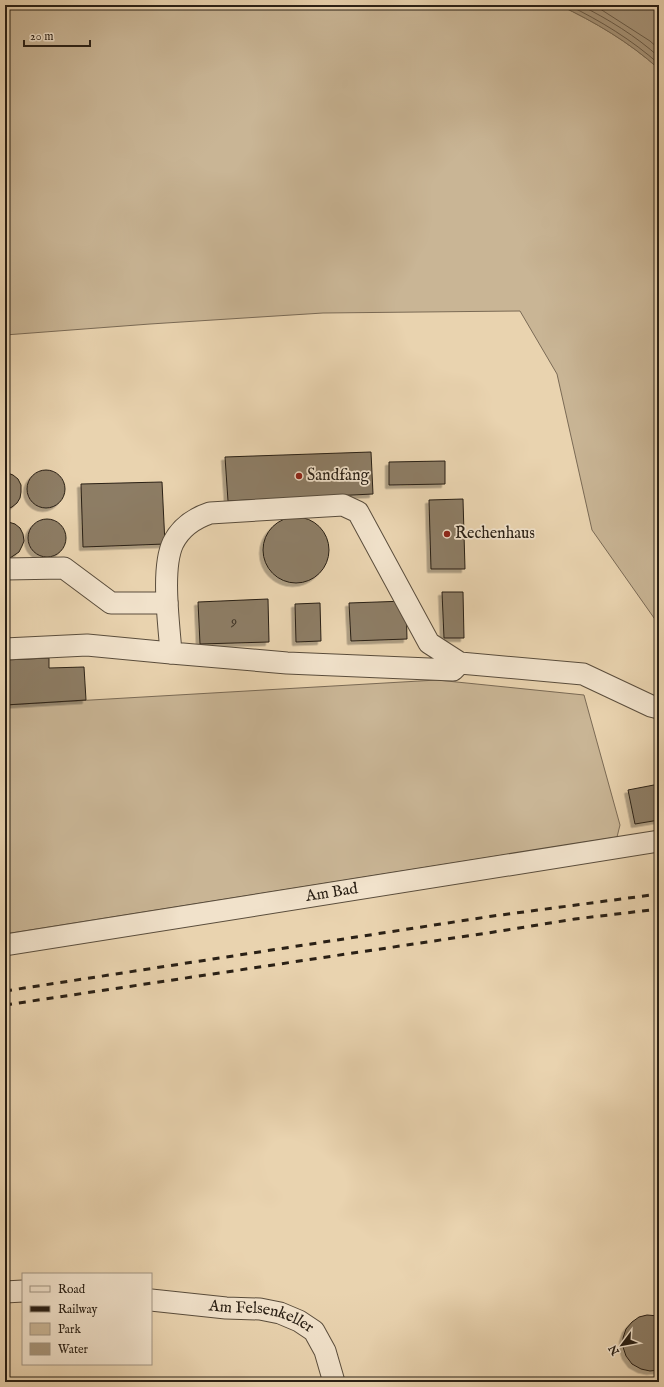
<svg xmlns="http://www.w3.org/2000/svg" width="664" height="1387" viewBox="0 0 664 1387" font-family="'IM FELL English',serif">
  <defs>
    <filter id="shadow"><feDropShadow dx="-3.5" dy="3.5" stdDeviation="0" flood-color="#0004"/></filter>
  </defs>
  <rect width="100%" height="100%" fill="#e9d3af"/>
  <filter id="stains"><feTurbulence type="fractalNoise" baseFrequency=".005" numOctaves="4"/><feColorMatrix values="0 0 0 0 .2 0 0 0 0 .09 0 0 0 0 .02 0 0 0 .5 -.17"/></filter>
  <radialGradient id="worn" r=".72"><stop offset=".6" stop-color="#630" stop-opacity="0"/><stop offset="1" stop-color="#630" stop-opacity=".3"/></radialGradient>
  <path fill="#c9b595" stroke="#7a6a55" d="M5,5H559C595,22 629,42 659,69V625L592,530L557,374L520,311L323,313L150,324L5,335Z
    M437,680L584,695L620,825L617,837L5,934V705Z"/>
  <path fill="#a8967b" stroke="#766752" d="M559,5H659V69C629,42 595,22 559,5Z"/>
  <g fill="none" stroke-linecap="round" stroke-linejoin="round">
    <path stroke="#695b48" stroke-width="1" d="M568,5C601,21 632,40 659,64
      M580,5C608,19 636,36 659,57
      M594,5L650,41L659,49"/>
  </g>
  <path fill="#8d7d65" stroke="#2a2015" filter="url(#shadow)" d="M371,452L373,494L228,501L225,457Z
    M445,461V484L389,485V462Z
    M27 489a19 19 0 1 1 38 0a19 19 0 1 1-38 0Z
    M5,472L13,475L18,479L21,485V492L20,498L17,503L12,507L5,510Z
    M162,482L165,544L83,547L81,484Z
    M463,499L465,569H431L429,500Z
    M263 550a33 33 0 1 1 66 0a33 33 0 1 1-66 0Z
    M28 538a19 19 0 1 1 38 0a19 19 0 1 1-38 0Z
    M5,521L15,524L20,528L23,534L24,541L22,546L19,552L10,558H5Z
    M442,592H463L464,638H444Z
    M268,599L269,642L200,644L198,602Z
    M406,601L407,639L351,641L349,603Z
    M320,603L321,641L296,642L295,604Z
    M49,658V668L84,667L86,700L5,705V660Z
    M659,784V820L635,824L628,790Z
    M647,1315L659,1316V1370L650,1371L641,1369L632,1364L626,1356L623,1347V1338L626,1329L632,1322L639,1317Z"/>
  <g fill="none" stroke-linecap="round" stroke-linejoin="round">
    <defs>
      <g id="minor">
        <path d="M5,569L64,568L111,603H167"/>
        <path d="M5,649L87,645L171,653"/>
        <path d="M460,663L453,670L287,663L171,653C169,623 161,569 173,543C181,527 195,518 210,513L343,505L358,512L429,643L460,663L583,674L651,706L659,708"/>
        <path id="s1" d="M5,945L659,841"/>
        <path d="M5,1292L23,1291"/>
        <path id="s2" d="M151,1300L226,1308L260,1309L280,1313L299,1321L314,1331L325,1351L334,1382"/>
      </g>
    </defs>
    <use href="#minor" stroke="#5a4d3c" stroke-width="23"/>
    <use href="#minor" stroke="#f1e2cb" stroke-width="21"/>
    <path stroke="#2a2015" stroke-width="3" stroke-dasharray="7 7" stroke-linecap="butt" d="M5,991L493,916L659,894
      M5,1005L494,932L575,919L659,909"/>
  </g>
  <g fill="#8f2418" stroke="#f1e2cb" stroke-width="1.5">
    <circle cx="299" cy="476" r="4"/>
    <circle cx="447" cy="534" r="4"/>
  </g>
  <g text-anchor="middle" dominant-baseline="central" stroke-width="3.5" stroke-linejoin="round" paint-order="stroke">
    <g font-size="14" fill="#433729">
      <text x="234" y="622">9</text>
    </g>
    <g font-size="16" fill="#2a2015" stroke="#f1e2cb" text-anchor="start">
      <text x="307" y="476">Sandfang</text>
      <text x="455" y="534">Rechenhaus</text>
    </g>
    <g font-size="16" fill="#2a2015" stroke="#f1e2cb">
      <text stroke="none"><textPath href="#s1" startOffset="331">Am Bad</textPath></text>
      <text stroke="none"><textPath href="#s2" startOffset="112">Am Felsenkeller</textPath></text>
    </g>
  </g>
  <rect width="664" height="1387" fill="none" stroke="#e9d3af" stroke-width="20"/>
  <rect x="6" y="6" width="652" height="1375" fill="none" stroke="#2a2015" stroke-width="2"/>
  <rect x="10" y="10" width="644" height="1367" fill="none" stroke="#2a2015"/>
  <rect x="22" y="1273" width="130" height="92" fill="#f1e2cb" stroke="#a19482"/>
  <rect x="30" y="1286" width="20" height="6" fill="#f1e2cb" stroke="#a19482"/>
  <text x="58" y="1293" font-size="12" fill="#2a2015">Road</text>
  <rect x="30" y="1306" width="20" height="6" fill="#2a2015" stroke="#a19482"/>
  <text x="58" y="1313" font-size="12" fill="#2a2015">Railway</text>
  <rect x="30" y="1323" width="20" height="12" fill="#c9b595" stroke="#a19482"/>
  <text x="58" y="1333" font-size="12" fill="#2a2015">Park</text>
  <rect x="30" y="1343" width="20" height="12" fill="#a8967b" stroke="#a19482"/>
  <text x="58" y="1353" font-size="12" fill="#2a2015">Water</text>
  <g transform="translate(622 1345) rotate(238)" stroke="#f1e2cb" stroke-width="3" paint-order="stroke">
  <path d="M0-3L7 15L0 10L-7 15Z" fill="#2a2015"/>
  <text y="-6" font-size="11" font-weight="bold" text-anchor="middle" fill="#2a2015">N</text>
  </g>
  <path d="M24 40v6h66v-6" fill="none" stroke="#2a2015" stroke-width="2"/>
  <text x="30" y="40" font-size="12" fill="#2a2015" stroke="#f1e2cb" stroke-width="3" paint-order="stroke">20 m</text>
  <rect width="100%" height="100%" filter="url(#stains)"/>
  <rect width="100%" height="100%" fill="url(#worn)"/>
</svg>
